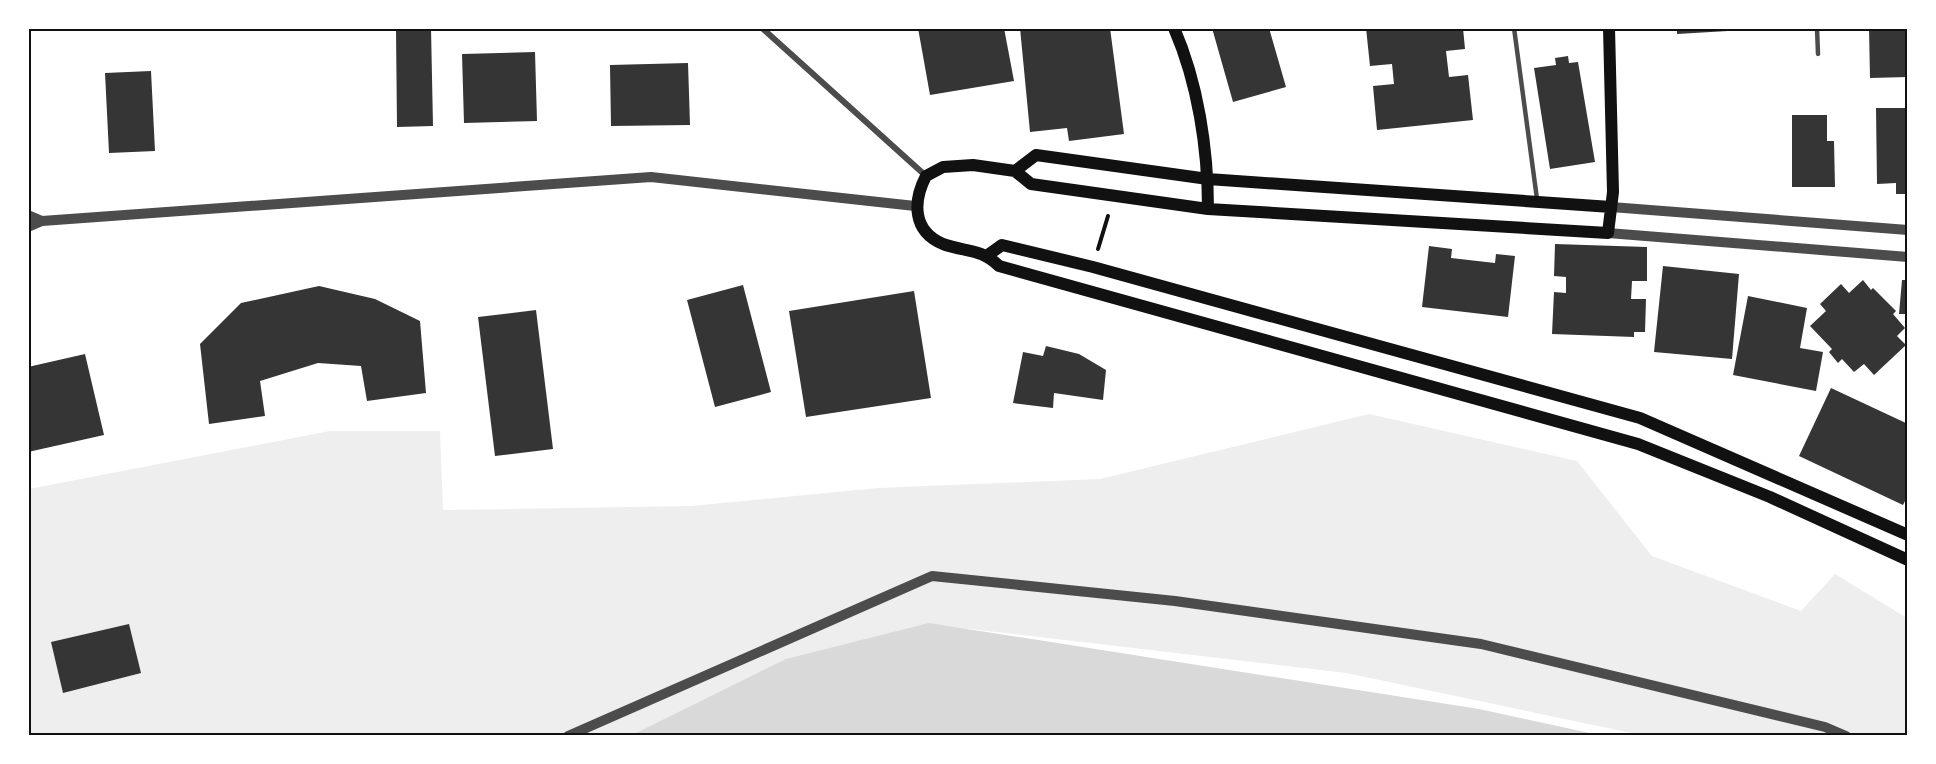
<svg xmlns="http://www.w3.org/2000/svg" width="1936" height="764" viewBox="0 0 1936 764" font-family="Lato,sans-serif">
  <rect width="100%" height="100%" fill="#fff"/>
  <path fill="#eee" d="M1369,414L1577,461L1652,556L1801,611L1835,574L1907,618V735H1641L1346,673L953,627L706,735L29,736V489L330,431H440L443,510L691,506L878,488L1100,479Z"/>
  <path fill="#d9d9d9" d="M929,623L1479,709L1599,735H632L786,659Z"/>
  <path fill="#353535" d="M431,28L433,126L397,127L396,29Z
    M918,28H1004L1014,81L930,95Z
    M1020,28H1110L1124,134L1069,141L1067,128L1030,132Z
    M1212,28H1269L1286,87L1233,102Z
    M1366,28H1463L1465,49L1446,51L1449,77L1468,75L1473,120L1377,130L1373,86L1394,84L1392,64L1370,66Z
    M1677,28H1745V30L1677,34Z
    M1869,28H1908V77L1870,78Z
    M535,52L537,121L464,123L462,54Z
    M1568,56L1569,63L1578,62L1595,162L1550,169L1534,68L1556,65L1555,58Z
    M688,63L690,125L611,126L610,65Z
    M151,71L155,151L109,153L105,73Z
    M1876,108H1908V194H1896V183L1877,184Z
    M1792,115H1827V141H1834L1835,187H1792Z
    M1555,244L1647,247V281H1632L1631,299H1646L1645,332H1634V337L1552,334L1554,292L1566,293V277L1554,276Z
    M1429,246L1452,249L1451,258L1495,263L1496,254L1515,256L1508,317L1422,307Z
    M1663,266L1739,274L1732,359L1654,352Z
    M1863,280L1871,290L1873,288L1896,311L1893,314L1905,328L1897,336L1906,345L1874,375L1864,364L1854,372L1842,359L1838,363L1829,352L1832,349L1810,326L1826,311L1820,304L1841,284L1849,293Z
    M1902,280H1908V314H1899Z
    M743,285L771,392L715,407L687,300Z
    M319,286L375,299L420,321L426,393L367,401L361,366L318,363L260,381L265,416L209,424L200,344L241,303Z
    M914,291L931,398L806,417L789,311Z
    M1748,296L1807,308L1800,348L1823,352L1816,391L1733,375Z
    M536,310L553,449L495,456L478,317Z
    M1046,346L1079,354L1106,370L1103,400L1054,393L1053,408L1013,403L1023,352L1043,356Z
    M85,354L104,435L28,452V367Z
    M1831,388L1908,424V495L1903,505L1799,456Z
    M129,624L141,673L63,693L51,642Z"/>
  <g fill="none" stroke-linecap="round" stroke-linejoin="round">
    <path stroke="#111" stroke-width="4" d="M1098,249L1108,216"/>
    <path stroke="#4c4c4c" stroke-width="4.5" d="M1514,28L1537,199
      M1817,28L1818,54"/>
    <path stroke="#4c4c4c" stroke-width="6" d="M762,28L926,176"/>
    <path stroke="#4c4c4c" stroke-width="10" d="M1611,207L1908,230
      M28,215L42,221L651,177L915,206
      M28,227L42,221
      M1608,233L1908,257
      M568,736L932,576L1175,601L1481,644L1825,727L1846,736"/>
    <path stroke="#111" stroke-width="12" d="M1174,28C1198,83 1208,149 1208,209
      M1609,28L1613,192L1608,233L1208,209L1031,184L1015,171L973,165L943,167L926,176C913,201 912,231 943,244C965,252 981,248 999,266L1638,444L1770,497L1908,560
      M1015,171L1036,155L1208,179L1611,207
      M988,255L1002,245L1093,267L1640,418L1908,535"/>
  </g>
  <rect width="1936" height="764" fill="none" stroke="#ffffff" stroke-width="60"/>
  <rect x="30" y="30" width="1876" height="704" fill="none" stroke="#111" stroke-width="2"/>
</svg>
